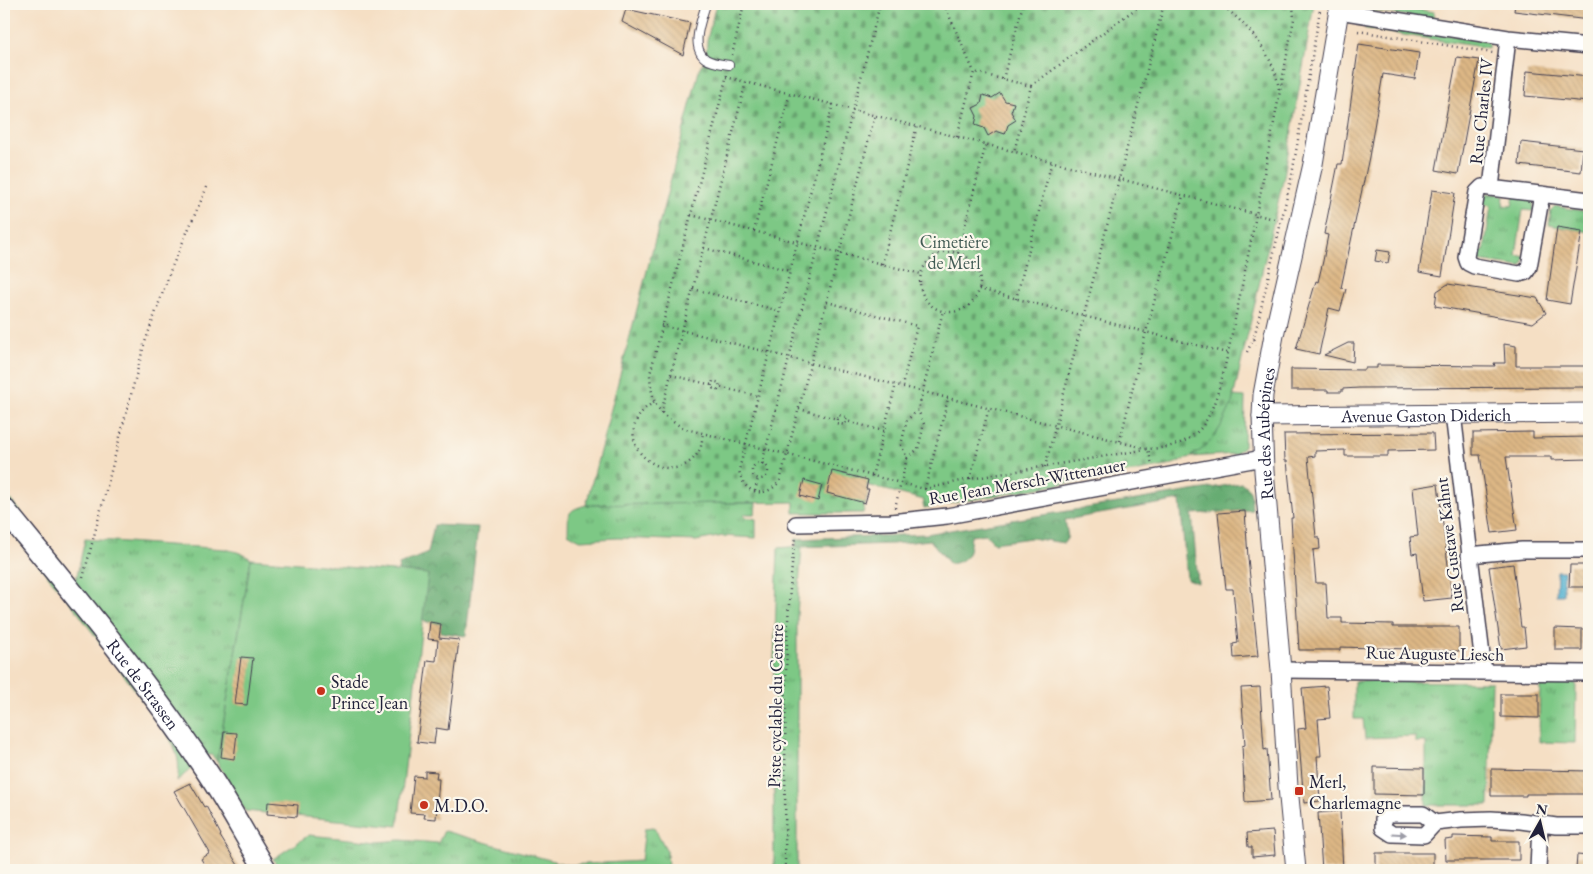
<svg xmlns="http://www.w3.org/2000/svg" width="1593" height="874" viewBox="0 0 1593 874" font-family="'EB Garamond',serif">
  <defs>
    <pattern id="grass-tufts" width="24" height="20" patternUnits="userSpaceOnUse" patternTransform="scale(1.25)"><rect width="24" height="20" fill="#7dc885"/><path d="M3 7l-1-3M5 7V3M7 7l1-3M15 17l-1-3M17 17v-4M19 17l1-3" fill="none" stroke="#66a26e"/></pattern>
    <pattern id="forest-crowns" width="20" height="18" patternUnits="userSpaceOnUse" patternTransform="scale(1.25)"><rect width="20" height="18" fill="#66ac72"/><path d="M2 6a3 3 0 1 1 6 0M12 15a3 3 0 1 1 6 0" fill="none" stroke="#548c5f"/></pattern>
    <pattern id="cemetery-stones" width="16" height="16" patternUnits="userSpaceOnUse" patternTransform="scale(1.25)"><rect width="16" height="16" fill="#7dc885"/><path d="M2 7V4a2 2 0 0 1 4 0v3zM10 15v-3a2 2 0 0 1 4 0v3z" fill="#66a26e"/></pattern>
    <pattern id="building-back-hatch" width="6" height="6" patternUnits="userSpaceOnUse" patternTransform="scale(1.25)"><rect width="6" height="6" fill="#ddb785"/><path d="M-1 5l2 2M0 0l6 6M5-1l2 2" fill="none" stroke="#bd9d74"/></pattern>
  </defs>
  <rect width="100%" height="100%" fill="#fbf7ec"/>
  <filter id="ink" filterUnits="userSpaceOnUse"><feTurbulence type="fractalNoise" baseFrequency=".02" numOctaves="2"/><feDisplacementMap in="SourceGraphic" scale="10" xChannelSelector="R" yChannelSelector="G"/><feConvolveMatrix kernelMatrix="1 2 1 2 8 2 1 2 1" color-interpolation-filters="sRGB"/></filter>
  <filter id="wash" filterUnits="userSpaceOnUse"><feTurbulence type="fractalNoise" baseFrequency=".0096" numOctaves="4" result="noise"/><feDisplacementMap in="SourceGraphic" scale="20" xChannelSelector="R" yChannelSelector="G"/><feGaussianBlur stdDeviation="1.12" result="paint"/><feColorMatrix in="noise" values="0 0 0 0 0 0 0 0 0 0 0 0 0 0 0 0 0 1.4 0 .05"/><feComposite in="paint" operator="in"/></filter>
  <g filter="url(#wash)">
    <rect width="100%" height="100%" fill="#f5dfc4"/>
    <path fill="url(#grass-tufts)" stroke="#507560" d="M1370,4H1384L1434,12L1433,20L1369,10Z
      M1366,22L1489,41L1488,48L1365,29Z
      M1488,193L1504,195L1503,205L1512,206L1514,196L1530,199L1534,202L1533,211L1523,210L1516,255L1526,257L1521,267L1478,261L1474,258L1475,250L1484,251L1491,206L1482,204L1483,197Z
      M1555,206L1589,212V232L1549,225L1551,210Z
      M1233,396L1245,397L1244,446L1235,454L1191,457L1209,443L1231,403Z
      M4,492L76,580L85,539L225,549L241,553L251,559L217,762L212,755H207L177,781C181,761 177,753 168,735L73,606L4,523Z
      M698,503H756L755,514H745L744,517L756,519V538L723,536L696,541L618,538L580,540L568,533C569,514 565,511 586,505Z
      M802,546L797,615V870H774V661L778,548Z
      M1354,681L1492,682L1489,805H1426V742H1415V736L1365,738L1363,719H1354Z
      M1540,683H1576L1575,743L1539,742Z
      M654,827L667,851L668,870H280L273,859L309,835L379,842L400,840L438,843L444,831L568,865L641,861L645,828Z"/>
    <path fill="url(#forest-crowns)" stroke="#446756" d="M1241,483C1253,488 1251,498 1252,510L1192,514L1198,583L1187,579L1180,500L1065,520L1068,537L1064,543L1031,538L994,543L985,534L971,536C969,554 970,560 950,564L930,540L893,544L796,547V539L926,534Z
      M434,525L478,527L466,636L440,632L441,624L422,621L428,574L398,571L399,565L428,553Z"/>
    <path fill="url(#cemetery-stones)" stroke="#507560" d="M716,4H1314L1284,176L1232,403C1223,425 1211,447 1190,457C1183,461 1175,463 1167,466L924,508L923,505L924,500L867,485L866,489H869L863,513H794V502L586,505L700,67L706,59L707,40Z"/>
    <path fill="#7dc885" stroke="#507560" d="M251,559L428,574L398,826L245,811L217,762Z"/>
    <path fill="#51b0d0" stroke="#3a6986" d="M1557,571H1564L1563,595H1556Z"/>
    <g id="blocks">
      <path fill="url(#building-back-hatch)" d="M1515,4H1589V20L1514,11Z
        M626,9L690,23L683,55L622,22Z
        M1359,44L1419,53L1415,79L1383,74L1369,157L1341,288L1346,289L1340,311L1329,308L1319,354L1296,349L1316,281L1318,282L1323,261L1328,235L1324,234L1338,164H1342Z
        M1457,57L1479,60L1458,174L1436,170Z
        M1527,71L1589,77L1588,102L1525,96Z
        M1000,93L1005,101L1014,103L1011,112L1016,120L1008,125L1005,134L996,131L988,136L984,128L975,125L977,116L973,108L981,104L983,95L992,98Z
        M1521,142L1583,149L1581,172L1519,165Z
        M1432,190L1455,193L1442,276L1419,272Z
        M1557,227L1582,231L1570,304L1547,300Z
        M1377,250L1390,252L1388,263L1375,261Z
        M1448,284L1537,298L1546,313L1533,323L1435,306L1437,291Z
        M1348,343H1354L1353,362L1324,355Z
        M1504,344L1516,346V366H1589V387L1359,388L1342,389V392H1328V390H1291V369L1365,370V368H1377V365L1495,366L1494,363H1505Z
        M1533,432V438L1589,437V459L1551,460V457H1506L1517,530L1492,533L1480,455H1473V433Z
        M1433,433L1434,450L1388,451V456H1345V450L1315,451V456L1308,457L1316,537H1319L1320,549L1313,550L1316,583H1326L1328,618H1342V623L1393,624V627H1459V651H1409V649L1340,647V650H1299L1291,518H1293L1287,461H1285L1284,434Z
        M832,471L868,480L866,489H869L865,503L827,493Z
        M804,480L822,485L818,501L800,496Z
        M1438,484L1452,598L1423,601L1417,553L1412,554L1410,537L1418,536L1413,488Z
        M1245,511L1248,558L1258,656L1234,658L1233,644L1238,643L1233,589H1226L1218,513Z
        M1513,564L1521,627H1524L1526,646L1501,649L1489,567Z
        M1570,565H1589V587H1569Z
        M430,622L441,624L439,638L459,640L448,730L436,728L434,744L417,742L427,660L436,661L438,640L428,639Z
        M1555,628L1582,629V650H1555Z
        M241,657L253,658L247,705L235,704Z
        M1327,686L1330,718L1318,719L1321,756H1317L1320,801L1304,803L1298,729L1306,728L1302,688Z
        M1260,687L1264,750L1267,749L1271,800L1245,802L1242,746L1245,745L1241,688Z
        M1501,694H1539V718L1501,717Z
        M224,732L237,733L234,759L221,757Z
        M1374,767L1424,768V795L1374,794Z
        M1491,769L1589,771V794H1526V796H1491Z
        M425,771L437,772L436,779H439L436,819L424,818L425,814L410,813L414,776L425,777Z
        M190,783L204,807L206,806L221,835L220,836L241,870H208L201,859L210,853L174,791Z
        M268,802L298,805L297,817L267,814Z
        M1340,811L1343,870H1322L1318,813Z
        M1273,831L1275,855L1252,857V847H1248L1247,833Z
        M1453,836L1492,837V841H1519V860H1446L1445,840L1453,839Z
        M1376,853H1433V870H1376Z
        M1577,855L1589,856V870H1576Z"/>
    </g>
  </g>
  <g filter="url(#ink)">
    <use href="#blocks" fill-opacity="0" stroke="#423e50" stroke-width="1"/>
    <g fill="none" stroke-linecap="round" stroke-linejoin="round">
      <defs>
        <path id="service" d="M706,4C702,19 689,47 706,59C712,63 723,64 729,65"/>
        <path id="minor" d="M1339,11L1508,38L1589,46
          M1491,188L1508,38
          M1542,194L1529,267L1526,272L1519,274L1474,266L1468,263L1466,257L1477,192L1482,187L1589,200
          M1453,414L1484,672
          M796,524L891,522L947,516L1263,458
          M1469,555L1522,550H1589
          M1281,670L1589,673
          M1435,823L1423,814H1392L1383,818V828L1392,834L1424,835L1435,823L1461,820L1491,819L1521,821L1556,826H1589
          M1538,870L1540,824"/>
        <g id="tertiary">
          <path id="s1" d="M1262,416L1589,413"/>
          <path id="s2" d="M1296,870L1288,787L1281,670L1264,471L1262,416L1263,395L1274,335L1313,164L1340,4"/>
        </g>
        <g id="secondary">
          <path id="s3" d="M4,509C72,592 141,674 201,763C225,797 244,835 266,870"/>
        </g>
      </defs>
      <use href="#service" stroke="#423e50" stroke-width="10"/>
      <use href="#minor" stroke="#423e50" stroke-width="18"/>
      <use href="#tertiary" stroke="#423e50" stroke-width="21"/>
      <use href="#secondary" stroke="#423e50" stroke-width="24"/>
      <path stroke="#423e50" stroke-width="2.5" stroke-dasharray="1 4" stroke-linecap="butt" d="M944,4L974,72
        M1220,4C1247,23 1277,58 1279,92
        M1358,31L1493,53
        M732,55L744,4
        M727,75L650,374C651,404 659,416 686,429L925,489L970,479L1148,449C1167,448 1186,445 1200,429C1220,407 1230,340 1237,310C1257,213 1275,116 1294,19L1293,4
        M726,77L1278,220
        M1003,79L1023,4
        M1031,86L1142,4
        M833,104L739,470C743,494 765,500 780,481L875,115
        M957,137L974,72L1031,86L1014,152
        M691,215L921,274
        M754,231L790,93
        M704,248L790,271
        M920 282a30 30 0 1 1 60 0a30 30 0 1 1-60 0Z
        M958,253L986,144
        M882,264L917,126
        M693,289L780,311
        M979,289L1227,353
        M1016,299L1052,161
        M827,302L917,326L902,386
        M661,325L1148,449L1152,465
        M1256,345L1254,338L1292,175L1321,4
        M1247,352L1254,338
        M671,375L712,385L713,381L720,383L719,387L758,396
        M712,385L711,388L718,390L719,387
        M654,402C650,405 645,408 642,412C610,451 677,494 700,449C702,445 702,438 703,434
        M799,409L837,419L838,415L847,417L846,421L884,431
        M661,413L746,82
        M837,419L836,423L845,425L846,421
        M1120,441L1146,332L1183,196
        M907,458L918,449L924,424L918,410
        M752 471a8 8 0 1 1 16 0a8 8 0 1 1-16 0Z
        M762,464L880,4
        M1045,467L1164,4
        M872,476L896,384
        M970,479L989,408
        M925,489L948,399
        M755,491L758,479
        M895,508L907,458L901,445L907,420L918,410L943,311
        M83,578L144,345L171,269L207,187
        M785,870C786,760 782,646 795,537"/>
      <use href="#service" stroke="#fff" stroke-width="8"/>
      <use href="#minor" stroke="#fff" stroke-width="15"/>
      <use href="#tertiary" stroke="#fff" stroke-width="19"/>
      <use href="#secondary" stroke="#fff" stroke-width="21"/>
    </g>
    <defs><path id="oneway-solid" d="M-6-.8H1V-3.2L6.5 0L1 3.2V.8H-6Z" transform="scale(1.25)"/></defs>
    <use fill="#9c9ca7" href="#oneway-solid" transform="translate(1399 834) rotate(3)"/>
  </g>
  <g fill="#c8321e" stroke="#fbf7ec" stroke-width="2">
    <circle cx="321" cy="691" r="5"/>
    <rect x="1294" y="786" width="10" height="10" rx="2.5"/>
    <circle cx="424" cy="805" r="5"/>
  </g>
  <g text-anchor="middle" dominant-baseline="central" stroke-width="4.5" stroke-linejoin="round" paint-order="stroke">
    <g font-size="18" fill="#22223b" stroke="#fbf7ec">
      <text transform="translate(1481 111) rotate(-84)">Rue Charles IV</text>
      <text stroke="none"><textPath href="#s1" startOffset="164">Avenue Gaston Diderich</textPath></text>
      <text stroke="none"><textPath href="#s2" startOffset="438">Rue des Aubépines</textPath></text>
      <text transform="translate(1027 481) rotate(-10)">Rue Jean Mersch-Wittenauer</text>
      <text transform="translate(1449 545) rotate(-97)">Rue Gustave Kahnt</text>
      <text transform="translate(1435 653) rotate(1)">Rue Auguste Liesch</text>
      <text stroke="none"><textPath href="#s3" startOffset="224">Rue de Strassen</textPath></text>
      <text transform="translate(775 706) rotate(-89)">Piste cyclable du Centre</text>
    </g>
    <g font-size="18" fill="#425c55" stroke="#fbf7ec">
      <text x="954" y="241">Cimetière<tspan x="954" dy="21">de Merl</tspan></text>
    </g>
    <g font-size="18" fill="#22223b" stroke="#fbf7ec" text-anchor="start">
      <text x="331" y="681">Stade<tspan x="331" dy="21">Prince Jean</tspan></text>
      <text x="1309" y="781">Merl,<tspan x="1309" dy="21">Charlemagne</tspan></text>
      <text x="434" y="805">M.D.O.</text>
    </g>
  </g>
  <rect width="1593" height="874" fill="none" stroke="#fbf7ec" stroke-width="20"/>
  <g transform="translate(1540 822) rotate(8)" stroke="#fbf7ec" stroke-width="4" paint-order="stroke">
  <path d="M0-4L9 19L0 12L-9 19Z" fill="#22223b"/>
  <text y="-8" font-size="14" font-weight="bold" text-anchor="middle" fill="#22223b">N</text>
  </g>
</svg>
